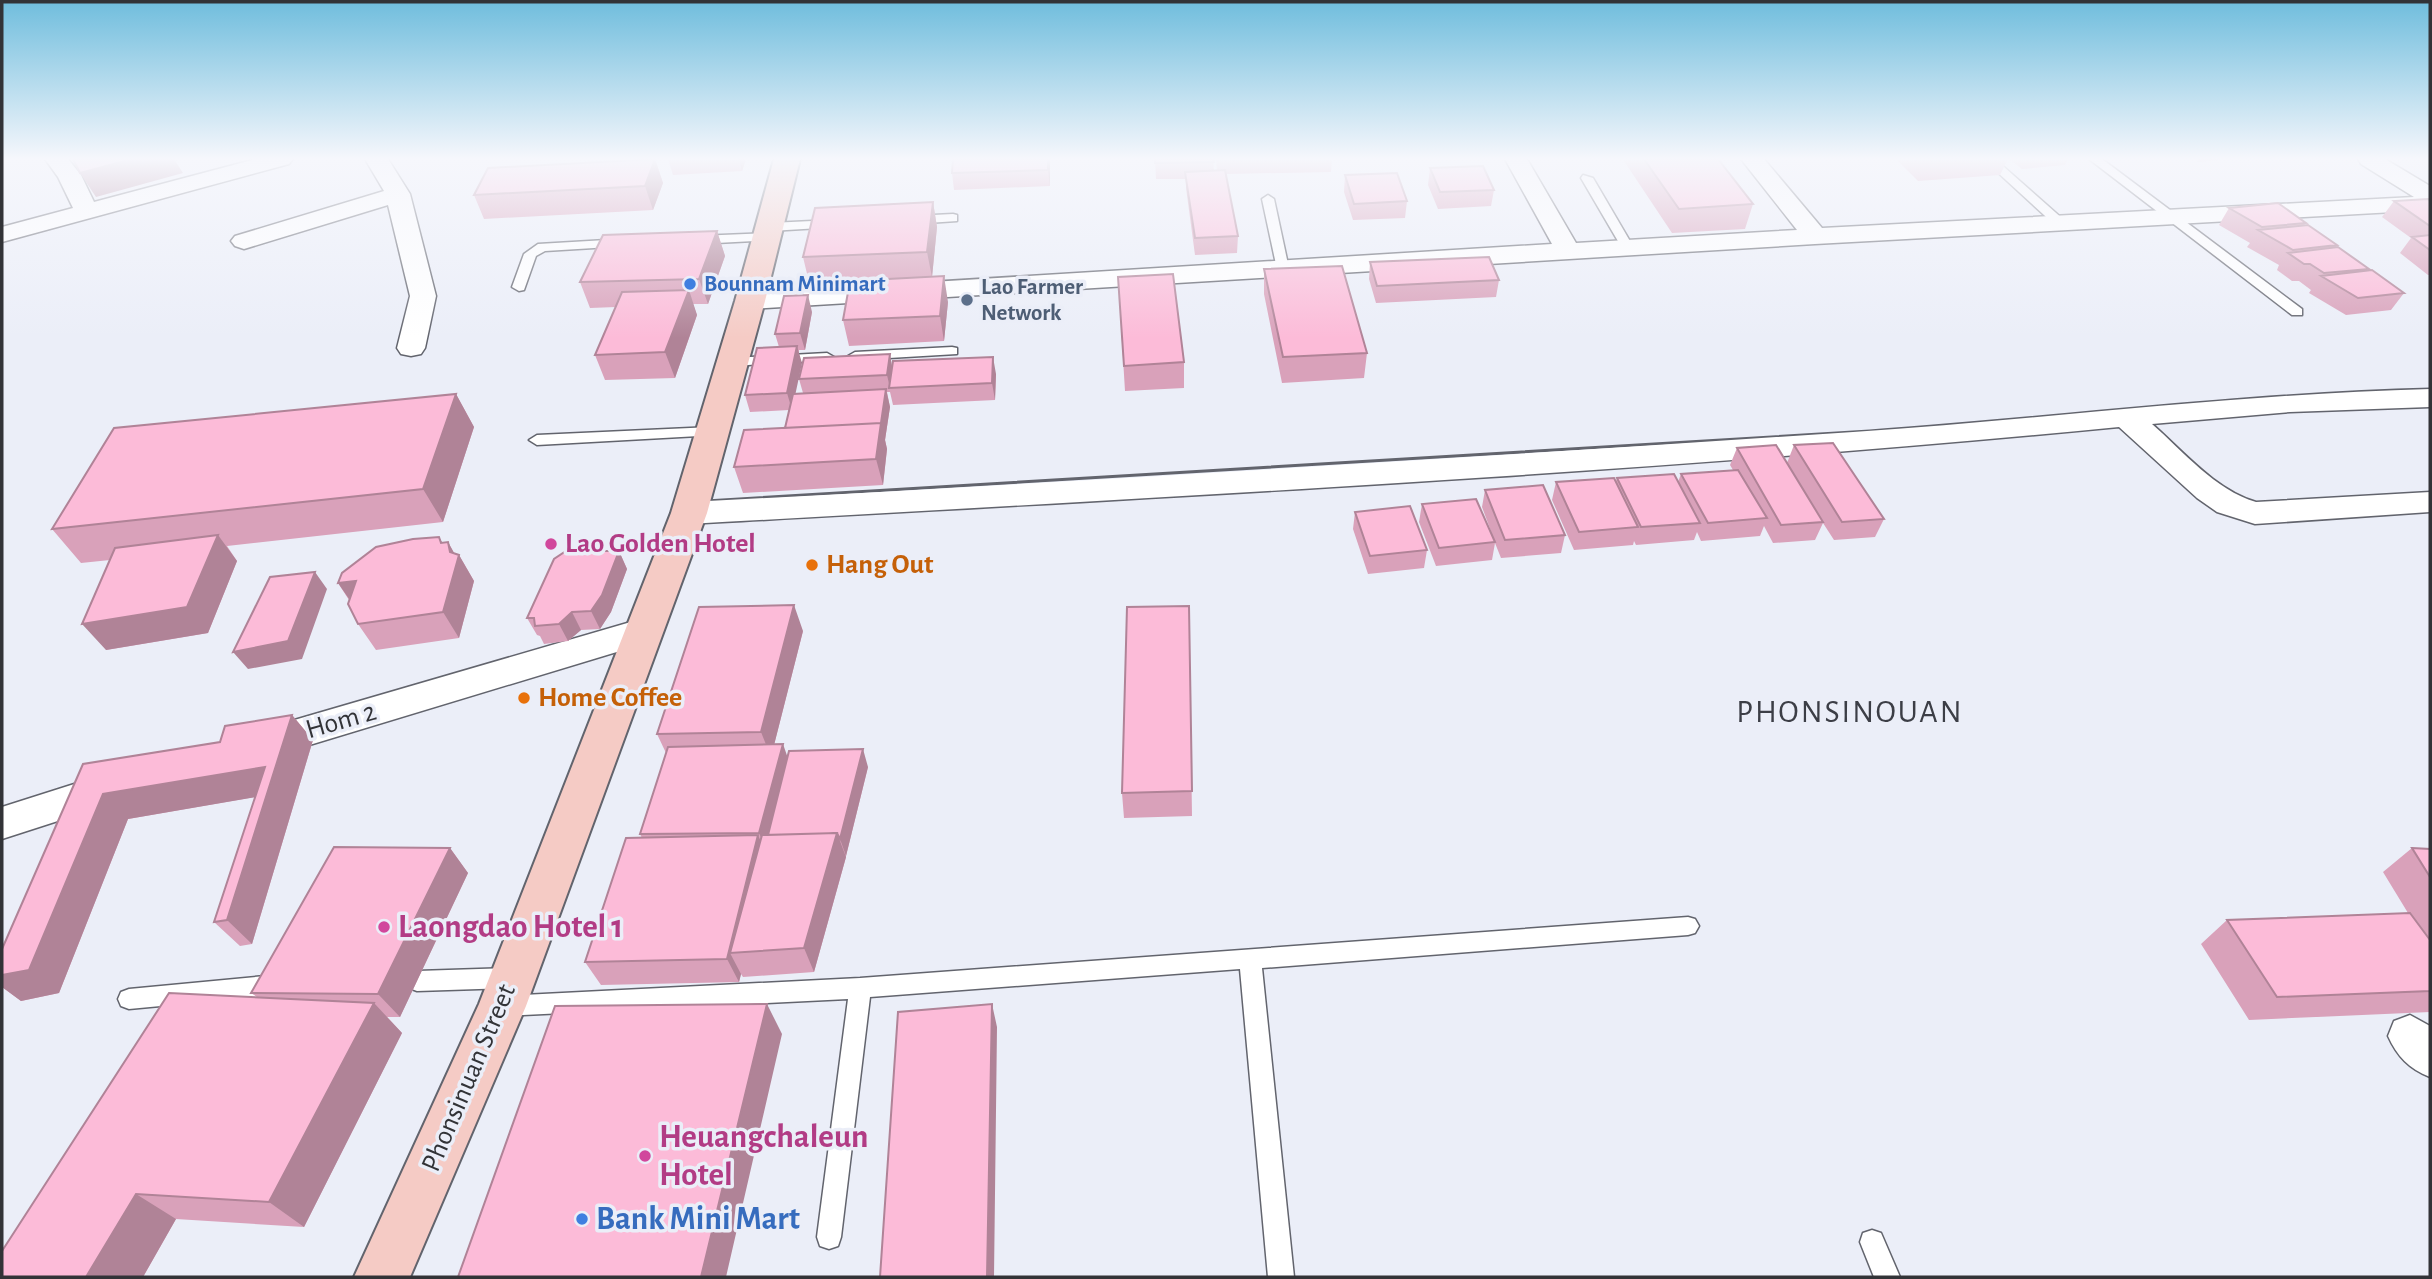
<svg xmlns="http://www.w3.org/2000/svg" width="2432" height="1279" viewBox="0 0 2432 1279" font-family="'Alegreya Sans',sans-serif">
  <rect width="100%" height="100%" fill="#ebeef8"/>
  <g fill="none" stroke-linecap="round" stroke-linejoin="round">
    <defs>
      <path id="lane" d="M1983,159H1995L2064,220V226H2056Z
        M2089,159H2102L2302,309V315H2292Z
        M1583,175L1593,178L1634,248L1632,251L1628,252L1622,248L1581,178Z
        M1268,195L1274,199L1289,269L1283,273L1277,269L1262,199Z
        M953,214L957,215V221L913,224L907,220L913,216Z
        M833,220L837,221V227L770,231L764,227L770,223Z
        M768,233L772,234V240L697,244L691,240L697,236Z
        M623,239L629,243L627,246L545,251L536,256L524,290L519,291L512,287L524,254L538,244Z
        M952,347L957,348V354L855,360L848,356L855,352Z
        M827,353L834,357L832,360L732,366L725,362L732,358Z
        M712,427L717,429L719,432L717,435L537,445L529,440L537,435Z
        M1688,917L1695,919L1699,926L1695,933L1688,935L1262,968L1294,1277H1268L1240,969L870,997L841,1237L838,1246L829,1249L820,1246L817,1237L848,999L505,1016L497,1013L494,1006L497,999L505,996L860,978Z
        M511,968L519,971L522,978L519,985L511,988L417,991L409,988L406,981L409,974L417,971Z
        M276,975L284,978L287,985L284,992L276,995L129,1009L121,1006L118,999L121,992L129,989Z
        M1872,1230L1881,1233L1900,1277H1874L1860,1242L1863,1233Z"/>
      <path id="street" d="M45,159H68L81,175L94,202L256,159H293L289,164L2,242V227L73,208L58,177Z
        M365,159H388L410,194L436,296L425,348L421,354L411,356L401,354L397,348L410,296L388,205L244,249L235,246L231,241L235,236L384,191Z
        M1505,159H1527L1576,243L1797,230L1741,159H1764L1822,228L2414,197L2361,164L2358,159H2385L2430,186V210L1815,244L750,309L741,307L737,301L741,295L750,293L1552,244Z
        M2430,389V407L2290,412L2152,424C2183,451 2215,490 2256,502L2430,492V512L2255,524L2217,512L2197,498L2119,427C1644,473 1166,497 689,524L678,521L673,513L678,505L689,502C1077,482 1465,458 1853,432C2046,419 2237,394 2430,389Z
        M641,619L653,623L658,632L653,641L260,760L247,755L241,745L247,735L260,730Z
        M112,772L126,777L131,788L126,799L2,839V807Z
        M2410,1015L2430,1026V1077C2409,1069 2397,1056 2388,1036L2394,1021Z"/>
      <path id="secondary" d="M774,159H800L765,301L707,513L526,1006L410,1277H354L479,1004L671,513L735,301Z"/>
    </defs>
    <use href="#lane" stroke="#62646d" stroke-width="3"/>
    <use href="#street" stroke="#62646d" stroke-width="3"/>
    <use href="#secondary" stroke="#62646d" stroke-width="4"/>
    <use href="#lane" fill="#fff" fill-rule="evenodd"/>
    <use href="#street" fill="#fff" fill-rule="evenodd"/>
    <use href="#secondary" fill="#f5cbc5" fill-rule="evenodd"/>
  </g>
  <path fill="#d9a1ba" d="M655,159L663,183L653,210L484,219L474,195Z
    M668,159H746L742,171L673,175Z
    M1050,159V186L954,190L952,173Z
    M1155,159H1213L1214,171H1217L1216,159H1332L1331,172L1226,174L1238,236L1237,253L1195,255L1186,188V179H1156Z
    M1624,159H1718L1753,204L1745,229L1672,233L1624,161Z
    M1896,159H2008L2000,175L1918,181Z
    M2009,159H2068L2065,165L2022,169Z
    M1430,168L1494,190L1491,206L1438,209L1428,185Z
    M1345,175L1407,201L1405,218L1353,220L1344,192Z
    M2430,200V275H2428L2400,253L2411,238L2382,217L2394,201Z
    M933,202L937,227L932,277L809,282L803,257Z
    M2229,208L2306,223L2304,225L2337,245L2335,248L2369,269L2367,271L2404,293L2391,310L2346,315L2309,293L2311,290L2299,281H2292L2277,270L2279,265L2247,247L2250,243L2219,225Z
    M717,231L725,256L708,304H693L697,315L675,378L605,380L595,355L616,307L590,308L580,282Z
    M1370,262L1499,280L1496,297L1376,303L1369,279Z
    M1264,269L1367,353L1364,378L1282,383L1264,294Z
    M1118,277L1184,362V388L1125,391Z
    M948,302L944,341L849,346L843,320Z
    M812,312L805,350H799L795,393H803L799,379L892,367L996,374L995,400L893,405L890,392H887L890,407L885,440L887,449L883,485L743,493L734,467L785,428L789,410L750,412L745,395L779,347L775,334Z
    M456,394L474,427L443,522L227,546L237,561L208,633L106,650L110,560L81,563L52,529Z
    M1794,445L1884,519L1875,537L1834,540L1823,523L1815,540L1773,543L1764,526L1760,536L1701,541L1697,532L1694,540L1636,545L1634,541L1633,545L1574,550L1552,500L1556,482L1616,481L1617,478L1678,482L1681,474L1733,470L1730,465L1737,448L1787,463Z
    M1485,490L1565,535L1561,553L1501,558L1495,543L1492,560L1436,566L1419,522L1422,504L1492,534L1482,507Z
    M1355,512L1427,550L1424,568L1368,574L1353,529Z
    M443,542H448L454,553L459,555L474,581L459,638L376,650L358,624L349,600L338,583Z
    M619,551L627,569L611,612L600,629L581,630L568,641L544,644L540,636L537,635L527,618Z
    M1189,606L1192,816L1124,818L1122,793Z
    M803,631L774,745L788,757L868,767L846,856V857L814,972L743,977L741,974L739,982L601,985L585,962L642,838L640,834L666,753L657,734Z
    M292,715L313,740L252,944L240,946L214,922L255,797L128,819L59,993L21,1001L2,987V949L83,764L220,742Z
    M450,848L468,873L400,1017H387L402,1033L304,1227L176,1219L143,1277H2L257,997L251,993Z
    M2412,848L2430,849V1012L2249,1020L2201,944L2227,920L2408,913L2383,872Z"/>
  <path fill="#b08397" d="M132,159H174L183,173L96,197L80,173Z
    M655,159L663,183L653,210L645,186Z
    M739,159H746L742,171Z
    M1048,159H1050V186L1048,170Z
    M2199,159H2229L2197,162Z
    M933,202L937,227L932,277L927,252Z
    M717,231L725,256L708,304L699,279Z
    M944,276L948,302L944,341L940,316Z
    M689,290L697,315L675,378L665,352Z
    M808,295L812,312L805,350L800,333Z
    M797,346L802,363L792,410L787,393Z
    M890,354L893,372L890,388L887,375Z
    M993,357L996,374L995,400L992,383Z
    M886,389L890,407L885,440L887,449L883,485L876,459Z
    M456,394L474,427L443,522L423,489Z
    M218,535L237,561L208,633L106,650L82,624Z
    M439,537L454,563L448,542L458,560L459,555L474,581L459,638L443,612L441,543Z
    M619,551L627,569L611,612L600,629L591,611Z
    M315,572L327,589L302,659L248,669L233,652Z
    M356,581V609L338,583Z
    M794,605L803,631L771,757L761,732Z
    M572,612L581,630L568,641L559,624Z
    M292,715L313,740L252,944L227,920L267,795L128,819L59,993L21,1001L2,987V975L103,794Z
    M783,744L792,770L770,858L759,833Z
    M863,749L868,767L846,856L840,839Z
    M837,833L846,857L814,972L804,948Z
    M758,835L769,860L730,953L741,974L739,982L727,959Z
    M450,848L468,873L400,1017L378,994Z
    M374,1003L402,1033L304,1227L269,1202Z
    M767,1004L782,1034L726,1277H701Z
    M992,1004L997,1027L994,1277H987Z
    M136,1194L176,1219L143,1277H86Z"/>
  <path fill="#fcbbd8" stroke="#b08397" stroke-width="2" d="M73,159H132L80,173Z
    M655,159L645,186L474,195L488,168Z
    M953,159H1048V170L952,173Z
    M1155,159H1213L1214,162L1155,163Z
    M1644,159H1718L1753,204L1679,209Z
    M1483,166L1494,190L1440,192L1430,168Z
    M1225,170L1238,236L1195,238L1185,172Z
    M1397,173L1407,201L1354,204L1345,175Z
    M2428,199L2430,200V226L2394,201Z
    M933,202L927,252L803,257L815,208Z
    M2278,203L2306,223L2262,227L2229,208Z
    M2308,225L2337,245L2293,250L2258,230Z
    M717,231L699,279L580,282L603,235Z
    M2430,235V250L2412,237Z
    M2338,247L2369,269L2324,273L2310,264H2304L2288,253Z
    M1489,257L1499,280L1377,286L1370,262Z
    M1342,266L1367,353L1283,357L1264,269Z
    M2372,270L2404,293L2358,298L2321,276Z
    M1173,274L1184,362L1124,366L1118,277Z
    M944,276L940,316L843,320L850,281Z
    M689,290L665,352L595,355L622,292Z
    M808,295L800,333L775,334L784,296Z
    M797,346L787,393L745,395L757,348Z
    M890,354L887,375L799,379L804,358Z
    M993,357L992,383L889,388L893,361Z
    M886,389L881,423L785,428L793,394Z
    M456,394L423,489L52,529L114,428Z
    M881,423L876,459L734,467L744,430Z
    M1833,443L1884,519L1842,522L1794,445Z
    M1776,445L1823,522L1781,525L1737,448Z
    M1738,470L1767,518L1708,523L1681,474Z
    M1674,474L1700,523L1641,527L1617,478Z
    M1614,478L1638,527L1579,532L1556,482Z
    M1543,485L1565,535L1505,540L1485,490Z
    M1476,499L1495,542L1439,548L1422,504Z
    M1410,506L1427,550L1370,556L1355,512Z
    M218,535L187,607L82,624L115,548Z
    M439,537L441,543L448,542L450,552L459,555L443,612L358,624L348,604L356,581L338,583L342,573L376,547L413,539Z
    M566,551H619L602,595L591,611L572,612L559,624L535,626L534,618H527L554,559Z
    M315,572L288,641L233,652L270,577Z
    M794,605L761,732L657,734L699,607Z
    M1189,606L1192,791L1122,793L1127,607Z
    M292,715L227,920L214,922L265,767L103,794L29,970L2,975V949L83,764L220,742L225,726Z
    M783,744L759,833L640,834L668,747Z
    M863,749L840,839L837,833L768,835L789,751Z
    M837,833L804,948L730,953L762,835Z
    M758,835L727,959L585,962L626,838Z
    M334,847L450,848L378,994L251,993Z
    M2412,848L2430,849V877Z
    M2410,913L2430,940V991L2277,997L2227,920Z
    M169,993L374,1003L269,1202L136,1194L86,1277H2V1251Z
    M767,1004L701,1277H458L555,1006Z
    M992,1004L987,1277H880L898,1012Z"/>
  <linearGradient id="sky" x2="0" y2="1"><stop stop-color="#6fbddd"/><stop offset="0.47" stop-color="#f6f7fc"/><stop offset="1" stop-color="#f6f7fc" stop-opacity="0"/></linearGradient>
  <rect width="2432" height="338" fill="url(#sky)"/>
  <g fill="#3f7fe0" stroke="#ebeef8" stroke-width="2.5">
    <circle cx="690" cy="284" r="7"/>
    <circle cx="582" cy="1219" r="7"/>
  </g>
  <circle fill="#5c6f8a" stroke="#ebeef8" stroke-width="2.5" cx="967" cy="300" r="7"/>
  <g fill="#d1479c" stroke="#ebeef8" stroke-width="2.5">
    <circle cx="551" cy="544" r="7"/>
    <circle cx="384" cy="927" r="7"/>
    <circle cx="645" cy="1156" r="7"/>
  </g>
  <g fill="#e8710a" stroke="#ebeef8" stroke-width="2.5">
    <circle cx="812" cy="565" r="7"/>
    <circle cx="524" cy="698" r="7"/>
  </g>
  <g text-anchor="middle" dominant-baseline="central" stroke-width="7" stroke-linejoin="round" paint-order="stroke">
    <g font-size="23" font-weight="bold" fill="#366cbe" stroke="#ebeef8" text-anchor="start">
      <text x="704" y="284">Bounnam Minimart</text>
    </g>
    <g font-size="23" font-weight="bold" fill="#4e5e75" stroke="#ebeef8" text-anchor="start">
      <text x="981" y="287">Lao Farmer<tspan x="981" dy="26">Network</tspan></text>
    </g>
    <g font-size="28" font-weight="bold" fill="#b23c85" stroke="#ebeef8" text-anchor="start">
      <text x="565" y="544">Lao Golden Hotel</text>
    </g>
    <g font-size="28" font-weight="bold" fill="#c56008" stroke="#ebeef8" text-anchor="start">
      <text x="826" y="565">Hang Out</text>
      <text x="538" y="698">Home Coffee</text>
    </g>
    <g font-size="28" fill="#323337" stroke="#ebeef8">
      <text transform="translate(341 721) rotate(-16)">Hom 2</text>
      <text transform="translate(469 1078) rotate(-67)">Phonsinuan Street</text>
    </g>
    <g font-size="32" letter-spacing="2" fill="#3c3e46" stroke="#ebeef8">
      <text x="1850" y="712">PHONSINOUAN</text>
    </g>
    <g font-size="33" font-weight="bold" fill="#b23c85" stroke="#ebeef8" text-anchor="start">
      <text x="398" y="927">Laongdao Hotel 1</text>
      <text x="659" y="1137">Heuangchaleun<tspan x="659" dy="38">Hotel</tspan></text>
    </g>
    <g font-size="33" font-weight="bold" fill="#366cbe" stroke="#ebeef8" text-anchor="start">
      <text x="596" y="1219">Bank Mini Mart</text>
    </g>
  </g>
  <rect width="2432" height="1279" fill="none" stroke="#323337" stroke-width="7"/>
</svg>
